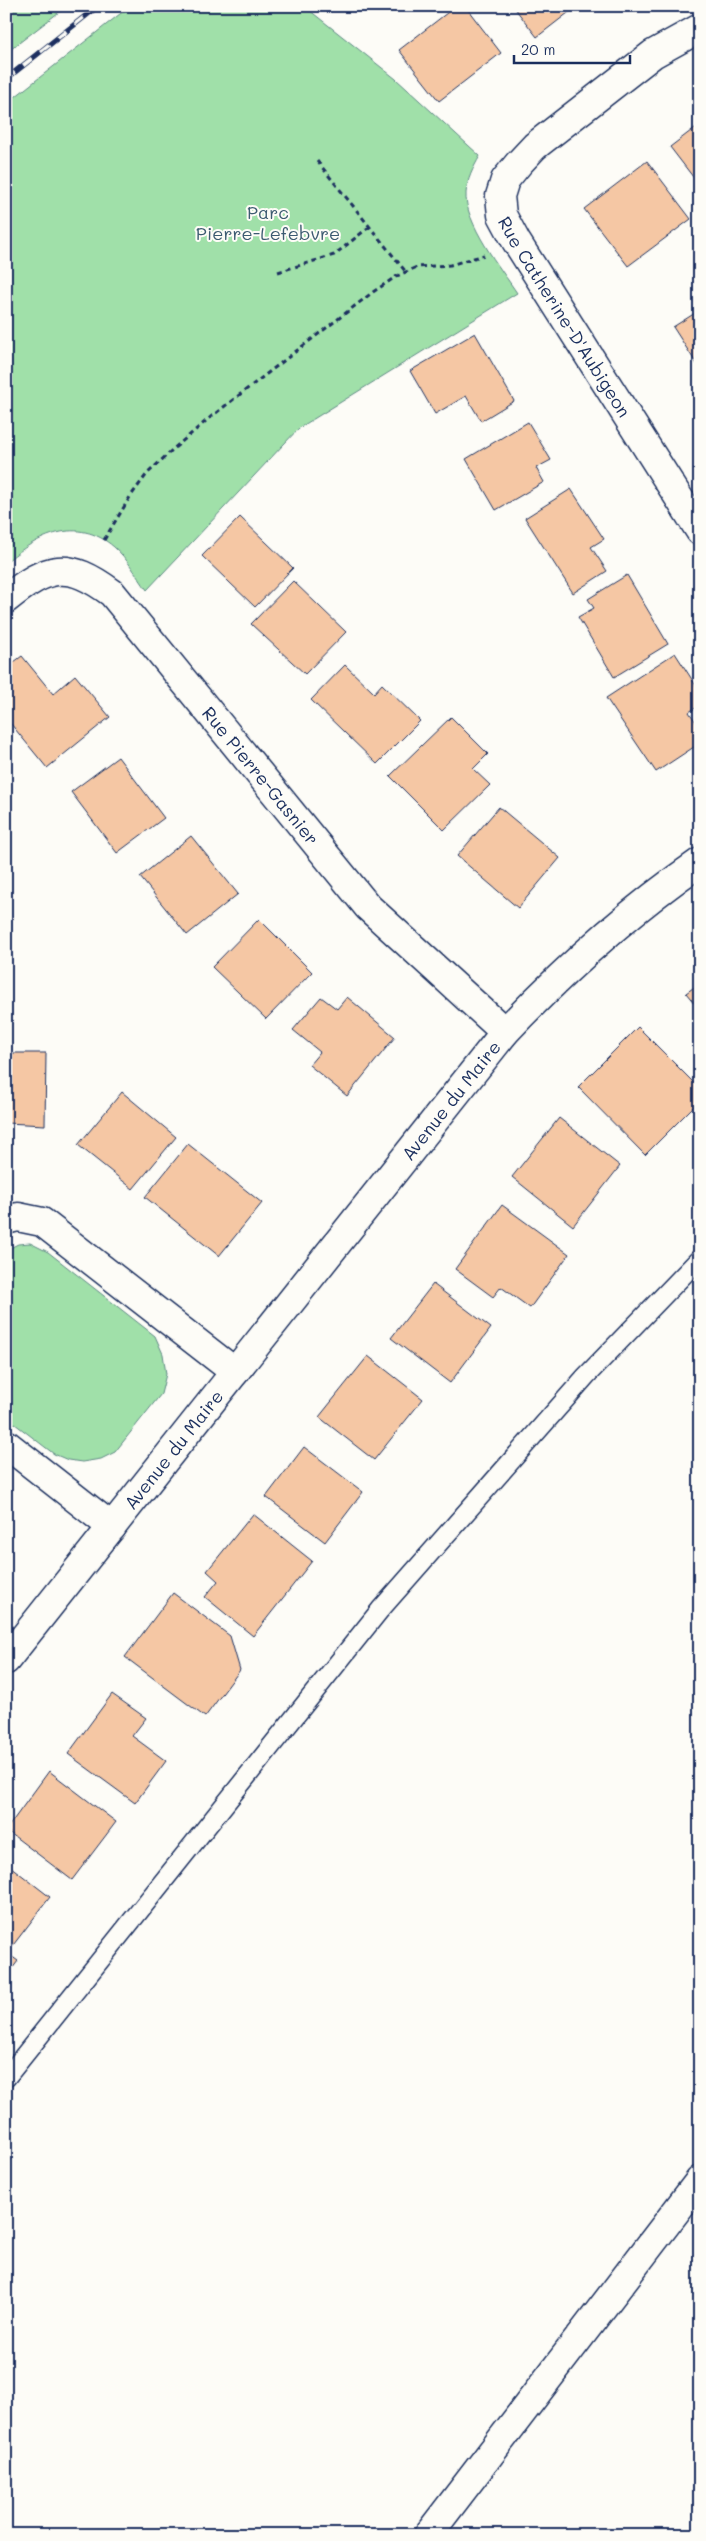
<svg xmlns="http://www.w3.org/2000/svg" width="706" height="2541" viewBox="0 0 706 2541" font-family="Mali,sans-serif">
  <rect width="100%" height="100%" fill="#fdfcf7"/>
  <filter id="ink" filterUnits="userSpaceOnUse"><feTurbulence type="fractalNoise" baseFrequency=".02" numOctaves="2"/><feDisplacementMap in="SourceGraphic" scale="10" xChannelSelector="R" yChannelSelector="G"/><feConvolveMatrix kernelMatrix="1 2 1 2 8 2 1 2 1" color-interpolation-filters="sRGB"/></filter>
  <g filter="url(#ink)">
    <path fill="#a0e0a9" stroke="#5e8884" d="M6,6H67L6,53Z
      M130,6H304L396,79L480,156C473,168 467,180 466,193C464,222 501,269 517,293L299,428L147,590C137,576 127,558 114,547C77,515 37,536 6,562V104Z
      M30,1243L48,1252L155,1336L163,1354L166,1374L161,1394L115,1452L101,1459L82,1462L68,1460L54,1454L6,1417V1250L18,1244Z"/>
    <path fill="#f5c7a4" stroke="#1b2f5e" d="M456,6H465L501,53L439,101L399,50Z
      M513,6H577L537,37Z
      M700,124V186L670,147Z
      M647,161L691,219L628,266L584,209Z
      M700,310V369L673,327Z
      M475,333L514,401L481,421L466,396L435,414L410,371Z
      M528,422L551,460L536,468L544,482L496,510L466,459Z
      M571,489L604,539L591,547L607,571L573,593L525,518Z
      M240,517L293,568L255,607L202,556Z
      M627,575L668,644L614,677L578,617L594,608L588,599Z
      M293,581L346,632L305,674L251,624Z
      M675,653L700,692V705L689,712L700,728V743L656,772L606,698Z
      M22,656L53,694L75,675L110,717L47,768L6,718V668Z
      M345,665L374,693L382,684L420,721L377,764L311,700Z
      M451,717L488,754L473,769L490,785L444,830L390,776Z
      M118,757L164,818L117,853L71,792Z
      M499,807L560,858L518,908L457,856Z
      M191,836L238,894L187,935L140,877Z
      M259,919L312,972L266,1019L212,967Z
      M700,983V1010L686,993Z
      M321,997L337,1009L347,997L395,1037L347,1096L309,1065L320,1052L293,1030Z
      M638,1027L700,1089V1100L645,1155L578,1087Z
      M6,1053H46L45,1125L6,1123Z
      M122,1092L176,1137L133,1189L78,1145Z
      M559,1118L620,1166L573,1226L512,1177Z
      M188,1144L262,1203L219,1256L145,1197Z
      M502,1205L569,1254L530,1308L501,1287L493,1297L455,1269Z
      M433,1284L491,1328L450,1383L391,1338Z
      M368,1356L423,1399L374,1460L319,1417Z
      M304,1447L363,1492L325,1542L266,1497Z
      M253,1514L312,1561L253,1636L205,1597L218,1581L207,1571Z
      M173,1593L230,1636L240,1670L205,1717L125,1657Z
      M112,1694L146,1718L132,1736L166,1761L135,1803L68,1754Z
      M49,1771L116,1822L72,1880L6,1830Z
      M6,1863L50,1897L7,1953L18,1961L6,1977Z"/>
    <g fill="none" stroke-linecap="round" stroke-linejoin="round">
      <defs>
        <path id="service" d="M6,2078L380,1610L586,1376L700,1258"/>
        <g id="minor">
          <path id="s1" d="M700,28L653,54L535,146L519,163L505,180L500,196L502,215L516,241L700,531"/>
          <path id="s2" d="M6,599C49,565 67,560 112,593L368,907L505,1032"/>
          <path d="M6,1220L18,1217L42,1222L235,1372"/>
          <path d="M6,1444L112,1527"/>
          <path id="s3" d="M6,1660L505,1032C564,970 629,911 700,862"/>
          <path d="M428,2535L700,2180"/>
        </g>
      </defs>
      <use href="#service" stroke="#1b2f5e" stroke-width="21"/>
      <use href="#minor" stroke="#1b2f5e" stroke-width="31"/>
      <path stroke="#1b2f5e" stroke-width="3" stroke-dasharray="5 4" stroke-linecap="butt" d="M317,161L406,272
        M278,272L334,255L369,227
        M104,540L130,497L147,474L172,450L212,416L373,292L397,276L417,267L450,265L484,255"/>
      <use href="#service" stroke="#fdfcf7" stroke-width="18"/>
      <use href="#minor" stroke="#fdfcf7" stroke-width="28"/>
      <defs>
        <path id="rail" d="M6,79L98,6"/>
      </defs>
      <use href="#rail" stroke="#1b2f5e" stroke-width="5.5"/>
      <use href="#rail" stroke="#fdfcf7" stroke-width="4" stroke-dasharray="11" stroke-linecap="butt"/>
    </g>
  </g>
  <g text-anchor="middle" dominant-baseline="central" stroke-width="4" stroke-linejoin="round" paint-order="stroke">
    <g font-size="18" fill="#3c5b71" stroke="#fdfcf7">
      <text x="268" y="212">Parc<tspan x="268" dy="21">Pierre-Lefebvre</tspan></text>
    </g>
    <g font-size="18" fill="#1b2f5e" stroke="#fdfcf7">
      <text stroke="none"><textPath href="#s1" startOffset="404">Rue Catherine-D'Aubigeon</textPath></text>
      <text stroke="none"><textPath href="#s2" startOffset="355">Rue Pierre-Gasnier</textPath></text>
      <text stroke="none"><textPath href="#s3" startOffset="715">Avenue du Maire</textPath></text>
      <text stroke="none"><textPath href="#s3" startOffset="269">Avenue du Maire</textPath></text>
    </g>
  </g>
  <rect width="706" height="2541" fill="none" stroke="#fdfcf7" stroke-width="25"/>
  <rect x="12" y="12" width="681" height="2516" fill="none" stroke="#1b2f5e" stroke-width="2" filter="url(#ink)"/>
  <path d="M514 55v8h116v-8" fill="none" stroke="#1b2f5e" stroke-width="2.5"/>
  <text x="521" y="55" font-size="15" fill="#1b2f5e" stroke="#fdfcf7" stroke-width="4" paint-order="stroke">20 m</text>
</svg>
